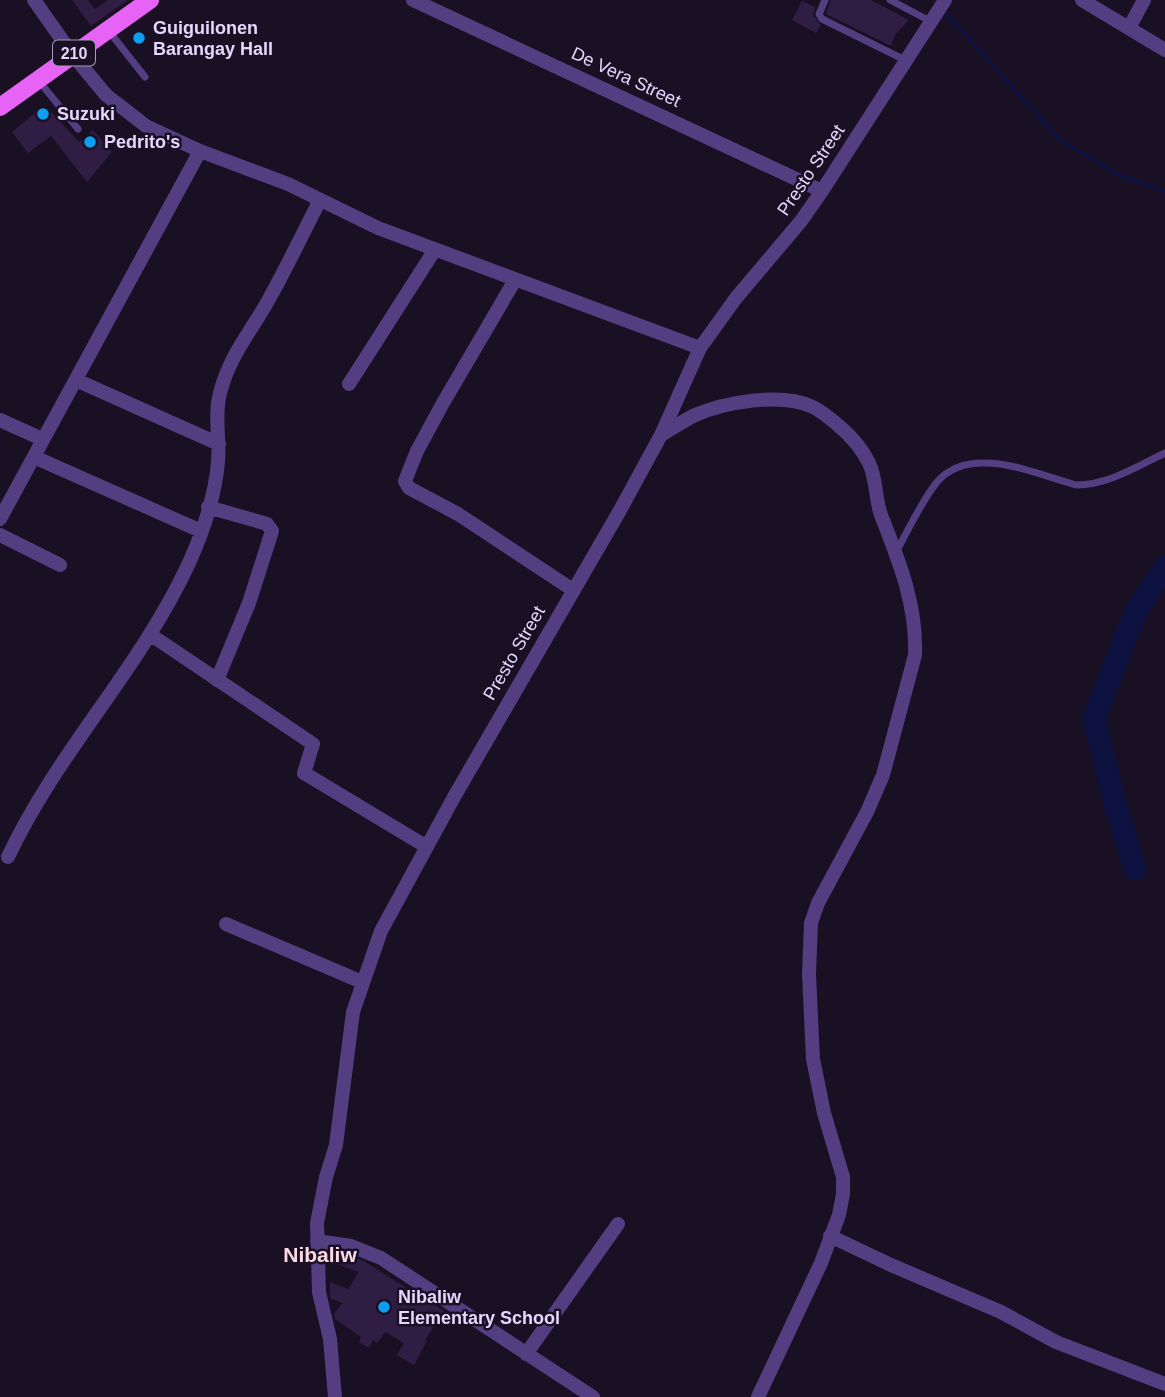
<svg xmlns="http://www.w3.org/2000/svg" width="1165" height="1397" viewBox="0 0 1165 1397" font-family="Helvetica,sans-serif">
  <rect width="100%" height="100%" fill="#191024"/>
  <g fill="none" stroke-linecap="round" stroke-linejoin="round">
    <path stroke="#0d1241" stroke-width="3.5" d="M944,11L1060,140L1121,176L1165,191"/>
    <path stroke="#0d1241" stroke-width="23" d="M1135,869L1116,808L1094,718L1135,613L1165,567"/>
  </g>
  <path fill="#301d44" d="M72,0H88L95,9L108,0H128L91,26Z
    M831,0H871L909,20L895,35L891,46L826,14Z
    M802,1L815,7L813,15L821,25L816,33L792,20Z
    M45,105L79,142L93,130L112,152L87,182L51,136L28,153L12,132Z
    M327,1252L348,1255L364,1261L402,1285L428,1305L430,1302L444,1311L425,1340L427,1341L414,1365L397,1355L404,1343L385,1332L377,1343L373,1340L369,1348L359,1342L361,1337L335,1319L334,1314L342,1303L330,1298V1282L348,1289L359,1272L328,1261Z"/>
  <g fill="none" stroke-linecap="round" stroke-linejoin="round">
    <path stroke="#523e81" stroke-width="7" d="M825,0L819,14L822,19L905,60
      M890,0L930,21
      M108,30L145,77
      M38,80L78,129
      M896,552C909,529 921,502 937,482C970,443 1036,474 1076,485C1108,485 1136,467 1165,453"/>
    <path stroke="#523e81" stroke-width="14" d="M34,0L72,54L106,95L146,126L200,151L288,184L378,228L700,348
      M413,0L822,191
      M1082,0L1165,50
      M1129,28L1144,0
      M515,280L443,403L417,451L405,481L409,488L458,514L573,590
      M76,380L219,444
      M349,384L434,251
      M0,420L42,439
      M661,435C671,429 682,422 693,416C724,402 782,392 813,407C823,412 831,419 839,426C851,436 862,449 869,463C877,480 875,499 881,515C899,561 917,605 915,655L883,775L867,812L818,903L811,923L809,974L813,1059L824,1113L843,1177V1194L839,1215L821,1263L758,1397
      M34,457L201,531
      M208,507L267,524L272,531L249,603L217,680
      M0,519L200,151
      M0,535L60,565
      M151,635L313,744L304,773L427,847
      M8,857C57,752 140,669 189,563C203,532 215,496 218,462C220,439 214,415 220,393C230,354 251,332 269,299C287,267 303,233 320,200
      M226,924L362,982
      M830,1236L891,1265L1001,1312L1056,1342L1165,1384
      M317,1241L351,1246L381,1258L593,1397
      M526,1354L618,1224
      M335,1397L330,1339L319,1292L317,1223L326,1177L336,1145L353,1012L381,931L454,797L619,512L661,435L700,348L736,298L801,221L822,191L945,0"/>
    <path stroke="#e763f6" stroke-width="18" d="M0,107L150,0"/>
  </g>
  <g fill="#0d9ef1" stroke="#191024" stroke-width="2.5">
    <circle cx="139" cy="38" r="7"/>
    <circle cx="43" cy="114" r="7"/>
    <circle cx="90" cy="142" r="7"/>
    <circle cx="384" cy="1307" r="7"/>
  </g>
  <g text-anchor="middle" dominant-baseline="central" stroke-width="5" stroke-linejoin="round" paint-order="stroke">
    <rect fill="#191024" stroke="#a89bbc" stroke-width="2" x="53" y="40.5" width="42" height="25" rx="5"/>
    <g font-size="16" font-weight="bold" fill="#e5d6fd">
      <text x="74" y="53">210</text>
    </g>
    <g font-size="18" font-weight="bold" fill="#e5d6fd" stroke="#191024" text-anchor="start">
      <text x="153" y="28">Guiguilonen<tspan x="153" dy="21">Barangay Hall</tspan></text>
      <text x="57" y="114">Suzuki</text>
      <text x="104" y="142">Pedrito's</text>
      <text x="398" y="1297">Nibaliw<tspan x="398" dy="21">Elementary School</tspan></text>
    </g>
    <g font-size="18" fill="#e5d6fd" stroke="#191024">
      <text transform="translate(626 77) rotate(25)">De Vera Street</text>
      <text transform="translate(811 170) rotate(-56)">Presto Street</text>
      <text transform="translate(514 653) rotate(-60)">Presto Street</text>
    </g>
    <g font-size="21" font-weight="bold" fill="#fdd8e5" stroke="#191024">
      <text x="320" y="1254">Nibaliw</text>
    </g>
  </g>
</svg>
